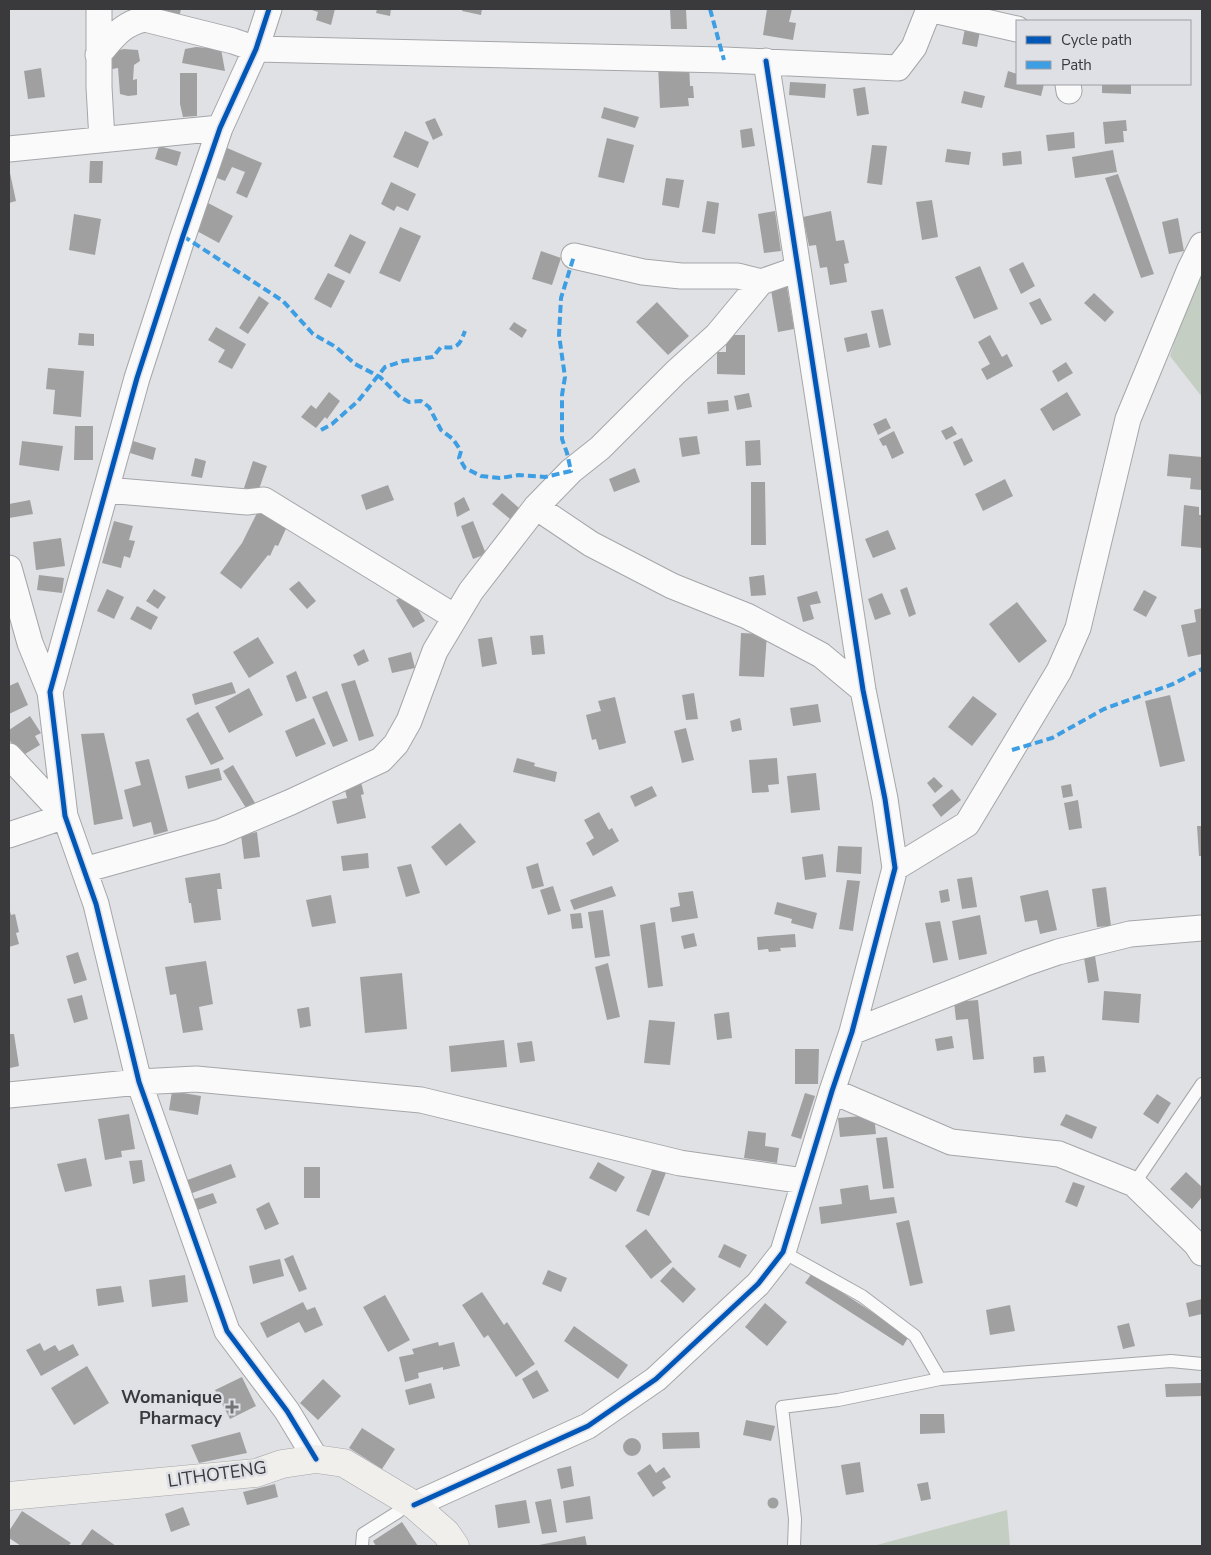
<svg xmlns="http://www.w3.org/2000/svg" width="1211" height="1555" viewBox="0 0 1211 1555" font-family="'Nunito Sans',sans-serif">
  <rect width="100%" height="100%" fill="#e0e1e4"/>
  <path fill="#c5cec2" d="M1202,270V397L1170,356L1196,274Z
    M1007,1510L1010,1546H873Z"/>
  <path fill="#a1a0a1" d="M147,9H181L179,18Z
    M309,9H335L331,25L316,20L318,12Z
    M377,9H391L390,16L376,13Z
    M463,9H482L481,15L462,11Z
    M670,9H686L687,29H671Z
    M767,9H792L789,22L796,23L793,40L763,35Z
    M966,23L981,26L977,47L962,44Z
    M196,47L221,49L225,71L182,63L185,49Z
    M124,49L138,50L140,61L134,65L133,80L137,79V95L128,96L120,94L118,68L107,70L105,53Z
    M689,63L690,86H693L694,98H688L689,106L660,108L658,65Z
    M41,68L45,97L28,99L24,71Z
    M1008,71L1017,74V84H1044L1041,96L1004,87Z
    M180,73H197V116L183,117L180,104Z
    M790,82L826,84L825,98L789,95Z
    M1102,84H1131V94L1102,93Z
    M865,87L869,114L857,116L853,89Z
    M964,91L985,96L982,108L961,103Z
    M604,107L639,117L635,128L601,118Z
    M435,118L443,135L433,140L425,122Z
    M1126,120L1127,131H1123L1124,142L1105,144L1103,122Z
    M752,128L755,146L742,148L740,130Z
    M405,131L429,142L418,168L393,157Z
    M1074,132L1075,148L1048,151L1046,135Z
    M607,138L634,145L624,183L598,177Z
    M872,145L887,146L882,185L867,183Z
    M159,146L181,152L177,166L155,159Z
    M225,147L262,163L247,198L236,193L245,172L232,167L225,181L212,176Z
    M947,149L971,152L969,165L945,162Z
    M1113,150L1117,172L1075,178L1072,157Z
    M1021,151L1022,164L1003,166L1002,153Z
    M90,161H103L102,183H89Z
    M9,173H10L16,201L9,203Z
    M1118,174L1154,274L1141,278L1105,178Z
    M666,178L684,180L679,208L662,205Z
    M391,182L416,194L408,211L397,206L394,211L381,204Z
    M932,200L938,237L922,240L916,202Z
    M707,201L719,203L715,234L702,232Z
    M208,203L233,216L219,243L195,230Z
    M775,211L781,251L764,253L758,214Z
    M831,211L836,241L844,240L849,263L844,264L847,282L830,285L827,267L820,268L816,245L809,246L803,217Z
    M74,214L101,219L95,255L69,250Z
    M1178,218L1184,251L1169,254L1162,222Z
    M400,227L421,236L400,282L379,273Z
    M350,234L366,242L350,274L334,266Z
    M541,251L561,258L552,285L532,279Z
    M1023,262L1035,286L1021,294L1009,269Z
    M980,266L998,309L974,319L955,277Z
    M328,273L345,281L331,308L314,299Z
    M786,281L794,329L778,332L770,284Z
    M1094,293L1114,312L1105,322L1084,303Z
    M259,296L269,303L248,334L239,328Z
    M1040,298L1052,320L1041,325L1029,303Z
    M657,302L689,336L668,355L636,322Z
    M883,309L891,345L879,348L871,311Z
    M514,322L527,330L522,338L509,329Z
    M216,327L246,344L232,369L218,362L225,350L208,340Z
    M79,333L94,334V346L78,345Z
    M867,333L870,347L847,352L844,338Z
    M726,335H745V375L717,374V352H726Z
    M990,335L1002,357L1007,354L1013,366L987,380L981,369L990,364L978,342Z
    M1066,362L1073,373L1058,382L1052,371Z
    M48,368L84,371L81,417L53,414L55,390L46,389Z
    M329,392L340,401L327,419L325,417L316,428L301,417L311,405L316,409Z
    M1067,392L1081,415L1053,431L1040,409Z
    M749,393L752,407L737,410L734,396Z
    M728,400L729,411L708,414L707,402Z
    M886,418L891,428L878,435L873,424Z
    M75,426H93V460H74Z
    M952,426L957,434L946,440L941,431Z
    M894,431L904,453L892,459L886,445L883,446L879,439Z
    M697,436L700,454L682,457L679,438Z
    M962,438L973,461L964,466L953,442Z
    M760,440L761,465L746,466L745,441Z
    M22,441L63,446L59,471L19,465Z
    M133,441L156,448L153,460L130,453Z
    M1169,454L1202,457V490L1190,489L1191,478L1167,476Z
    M195,458L206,461L202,478L191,476Z
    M253,461L267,466L258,492L244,488Z
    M635,468L640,482L614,492L609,479Z
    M1005,479L1013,496L983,511L975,494Z
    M751,482H765L766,545H751Z
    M388,485L394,500L366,510L361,495Z
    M502,493L519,508L510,519L492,504Z
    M464,497L470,510L457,517L454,503Z
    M30,500L33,514L9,518V504Z
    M261,505L290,520L278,546L275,545L270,556L268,555L241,589L220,573L242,543Z
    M1184,505L1199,507V515H1202V548L1181,546Z
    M114,521L133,526L129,540L135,541L130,558L124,556L121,568L102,563Z
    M473,521L486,554L473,559L461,526Z
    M888,530L896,549L873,558L865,539Z
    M61,538L65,566L36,570L33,542Z
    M39,575L64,578L62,593L37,590Z
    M764,575L766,595L751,596L749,577Z
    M299,581L316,601L307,609L289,589Z
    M907,587L916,614L909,617L900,590Z
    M107,589L124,597L114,619L97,611Z
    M154,589L166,597L158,609L146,601Z
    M1144,590L1157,597L1146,617L1133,610Z
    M817,591L821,603L810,605L814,619L803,622L797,597Z
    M408,593L425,621L413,628L396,600Z
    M882,593L891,614L875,620L868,599Z
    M1017,602L1047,641L1019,663L989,624Z
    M137,606L158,617L151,630L130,619Z
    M1202,608V654L1188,657L1181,625L1196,622L1194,610Z
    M741,633L767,634L764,677L739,676Z
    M543,635L545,654L532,655L530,636Z
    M258,637L274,663L249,678L233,652Z
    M492,637L497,664L482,667L478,639Z
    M364,649L369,661L358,666L353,655Z
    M411,652L415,668L392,673L388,658Z
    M296,671L307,698L296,702L286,676Z
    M355,680L374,736L359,741L341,684Z
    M18,682L28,705L9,714V686Z
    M232,682L236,693L195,705L192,694Z
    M249,688L263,715L229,733L215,707Z
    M327,691L348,741L333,747L312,697Z
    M694,693L698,719L686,720L682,695Z
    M1170,695L1185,761L1160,767L1145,701Z
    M973,696L997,714L972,746L948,727Z
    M615,697L626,743L599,750L596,739L592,740L586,715L601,711L598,701Z
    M818,704L821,722L793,726L790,708Z
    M198,712L224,759L211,765L186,719Z
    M30,716L41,733L35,736L40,745L20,757L9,739V730Z
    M314,718L326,744L296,757L285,731Z
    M740,718L742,730L732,732L730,721Z
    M686,728L694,760L682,763L674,731Z
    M104,733L123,819L94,825L81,734Z
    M517,758L535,763L534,766L557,772L555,782L513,772Z
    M777,758L779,784L768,785L769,792L752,793L749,760Z
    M149,759L168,831L154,835L151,822L133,827L124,790L141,785L135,762Z
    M233,765L255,803L246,808L223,771Z
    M219,768L222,780L188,789L185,776Z
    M816,773L820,810L791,813L787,776Z
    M934,777L943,786L935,793L927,783Z
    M361,782L364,794L361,795L366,818L337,824L332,801L347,798L344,786Z
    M1071,784L1073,796L1063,798L1061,786Z
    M652,786L657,796L635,807L630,796Z
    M952,789L961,800L941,817L932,805Z
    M1078,800L1082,828L1069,830L1064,803Z
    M599,812L609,830L612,828L619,841L593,856L586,843L594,838L584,820Z
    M460,823L476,842L446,866L431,847Z
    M1197,826H1202V856H1199Z
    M257,832L260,857L244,859L241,835Z
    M838,846L862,847L861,874L836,872Z
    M368,853L369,868L343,871L341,856Z
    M823,854L826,877L805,880L802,857Z
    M538,863L544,886L532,889L526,867Z
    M411,864L420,893L406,897L397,867Z
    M220,873L222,889H217L221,920L194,923L191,903H189L185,878Z
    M972,877L977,907L962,909L957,879Z
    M847,880L860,881L853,931L839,929Z
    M553,886L561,911L548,915L540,890Z
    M612,886L616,896L574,910L570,900Z
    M1106,887L1111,926L1097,927L1092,889Z
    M948,889L950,901L941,903L939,891Z
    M1048,890L1057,930L1040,934L1037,920L1025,922L1020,896Z
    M693,891L698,918L672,922L670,908L680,906L678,893Z
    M331,895L336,923L312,927L306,900Z
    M777,902L817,913L813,929L791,923L792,919L774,914Z
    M9,908L11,915L15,914L19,932L16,933L19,944L9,947Z
    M603,910L610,956L595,958L588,912Z
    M581,913L583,928L572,929L570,914Z
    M980,915L987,954L959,960L952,921Z
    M940,921L948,960L933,963L925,923Z
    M655,922L663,986L648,988L640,925Z
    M694,933L697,946L684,949L681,936Z
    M795,934L796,947L780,948L781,951L769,952L768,949L758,950L757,937Z
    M78,952L87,980L74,984L66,956Z
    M1095,956L1099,981L1088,983L1084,958Z
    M206,961L213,1004L199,1007L203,1030L183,1033L176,994L170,995L165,967Z
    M608,963L620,1017L607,1020L595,967Z
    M402,973L407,1029L365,1033L360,977Z
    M1104,991L1141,994L1139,1023L1102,1020Z
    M82,995L88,1019L74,1023L67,999Z
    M978,1000L984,1059L973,1060L968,1019L956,1020L954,1002Z
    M309,1007L311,1026L300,1028L297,1009Z
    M729,1012L732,1038L717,1040L714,1014Z
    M649,1020L675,1022L670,1065L644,1063Z
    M9,1034H14L19,1066L10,1068Z
    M952,1036L954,1048L937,1051L935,1039Z
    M504,1040L507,1067L451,1072L449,1046Z
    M532,1041L535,1061L520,1063L517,1043Z
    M795,1049H819L818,1084H795Z
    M1044,1056L1046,1072L1034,1073L1033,1057Z
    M172,1091L201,1096L198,1115L169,1110Z
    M805,1093L815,1096L801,1139L791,1136Z
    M1157,1094L1171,1103L1158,1124L1143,1114Z
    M129,1114L135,1149L121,1151L122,1157L105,1160L98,1119Z
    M1066,1114L1097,1127L1092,1139L1060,1125Z
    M874,1115L876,1134L840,1137L838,1118Z
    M748,1131L766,1133L765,1146L779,1148L777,1163L744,1158Z
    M887,1137L894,1188L883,1189L876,1138Z
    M86,1158L92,1186L65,1192L57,1164Z
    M142,1160L145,1181L133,1184L129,1161Z
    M598,1162L625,1177L616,1192L589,1178Z
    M231,1164L236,1177L187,1195L182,1182Z
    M654,1165L667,1170L649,1216L636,1211Z
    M304,1167H320V1198H304Z
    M1186,1172L1202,1187V1197L1192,1209L1170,1189Z
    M1073,1182L1085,1186L1077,1207L1065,1202Z
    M868,1185L870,1200L894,1197L897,1213L821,1224L819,1207L842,1204L840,1189Z
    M213,1193L217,1203L192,1212L188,1201Z
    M269,1202L279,1224L265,1230L256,1209Z
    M909,1220L923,1283L910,1286L896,1223Z
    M646,1229L672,1262L651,1279L625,1246Z
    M724,1244L747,1255L740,1268L718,1257Z
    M293,1255L307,1289L299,1292L284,1259Z
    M280,1259L284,1276L253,1284L249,1266Z
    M673,1267L696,1289L683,1303L660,1281Z
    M548,1270L567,1278L561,1292L542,1284Z
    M812,1273L909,1336L903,1346L805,1283Z
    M185,1275L188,1302L152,1307L149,1280Z
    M121,1286L124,1302L98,1306L96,1289Z
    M482,1292L504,1325L507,1322L535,1364L516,1377L488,1335L484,1338L462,1305Z
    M385,1295L410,1340L388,1352L363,1307Z
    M1202,1299V1314L1189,1317L1186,1303Z
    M303,1302L307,1310L315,1307L323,1325L305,1333L299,1322L267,1338L260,1323Z
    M765,1303L787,1322L767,1346L745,1327Z
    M1010,1305L1015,1331L990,1335L986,1310Z
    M1129,1323L1135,1346L1123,1349L1117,1326Z
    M574,1326L628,1365L618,1379L564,1341Z
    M438,1342L439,1346L454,1342L460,1366L443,1370V1367L418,1373L419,1378L405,1382L399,1357L414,1354L412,1349Z
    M40,1343L44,1351L55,1345L59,1351L73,1344L79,1355L41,1376L26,1350Z
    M87,1366L109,1403L74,1425L51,1388Z
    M537,1370L549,1391L533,1399L522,1379Z
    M242,1377L256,1406L230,1419L215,1390Z
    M323,1379L341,1396L318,1420L300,1403Z
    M431,1383L435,1398L409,1405L405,1390Z
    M1202,1383V1396L1166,1397L1165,1384Z
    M920,1414H944L945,1433L920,1434Z
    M746,1420L775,1426L771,1441L743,1435Z
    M362,1428L395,1449L382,1469L349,1448Z
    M240,1432L247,1453L199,1463L191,1445Z
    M699,1432L700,1448L663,1449L662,1433Z
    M623 1447a9 9 0 1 1 18 0a9 9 0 1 1-18 0Z
    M860,1462L864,1492L846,1495L841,1465Z
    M650,1464L656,1473L664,1467L671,1477L662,1482L666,1488L653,1497L637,1473Z
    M571,1466L574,1486L561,1489L557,1469Z
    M928,1482L931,1499L921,1501L917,1484Z
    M275,1484L278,1497L247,1505L243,1492Z
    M590,1496L593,1519L566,1523L563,1501Z
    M767.5 1503a5.5 5.5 0 1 1 11 0a5.5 5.5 0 1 1-11 0Z
    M551,1499L557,1532L542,1534L535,1502Z
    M526,1500L530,1523L498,1528L495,1505Z
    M183,1507L190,1525L171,1532L165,1514Z
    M22,1511L71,1543L68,1546H21L9,1538V1531Z
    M402,1522L418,1546H376L373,1541Z
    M92,1529L116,1546H80Z
    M585,1536L587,1546H539V1545Z"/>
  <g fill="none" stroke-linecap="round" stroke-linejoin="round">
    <defs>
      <path id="service" d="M1134,1184L1202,1084
        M783,1252L862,1296L915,1336L940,1379L1171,1361L1202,1364
        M362,1546L363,1534L398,1512L408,1501
        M794,1546L795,1519L782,1407L838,1400L940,1379"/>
      <path id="minor" d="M99,9V87L102,140
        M269,9L256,49L220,128L183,236L137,378L50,692L65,816L96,904L139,1082L227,1331L287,1411L316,1459
        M929,9L1017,29
        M98,55C113,38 121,24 145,19L233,41L256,49L724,60L898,68L914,47L929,9
        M1068,84L1069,91
        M9,149L220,128
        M574,256L643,272L681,276H738L761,282
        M106,490L247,502L264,500L455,617
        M536,507L591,544L672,586L747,616L821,655L863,690
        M9,568L30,643L50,692
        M9,756L65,816L9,835
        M895,868L967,824L1059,671L1078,628L1128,419L1190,269L1202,245
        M84,870L220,832L291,802L381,760L396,744L409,721L435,651L471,591L536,507L571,471L600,448L676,372L717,335L761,282L798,269
        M852,1032L1026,963L1058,952L1130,934L1202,928
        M832,1091L951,1142L1059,1154L1134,1184L1196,1244L1202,1253
        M9,1095L139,1082L196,1079L421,1100L680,1163L804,1181
        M414,1505L588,1426L656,1379L758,1284L783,1252L832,1091L852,1032L895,868L885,799L863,690L766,61"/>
      <path id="secondary" d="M9,1496L256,1473L282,1464L316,1459L344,1463L414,1505L446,1533L455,1546"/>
    </defs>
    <use href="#service" stroke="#a5a6a9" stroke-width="14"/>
    <use href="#minor" stroke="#a5a6a9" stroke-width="27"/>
    <use href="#secondary" stroke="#a5a6a9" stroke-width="29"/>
    <use href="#service" stroke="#fafafb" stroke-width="12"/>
    <use href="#minor" stroke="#fafafb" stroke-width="25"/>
    <use href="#secondary" stroke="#f1efec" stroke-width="28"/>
    <path stroke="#3e9ee3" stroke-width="4" stroke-dasharray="8 4" stroke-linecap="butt" d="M710,9L724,60
      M183,236L283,301L313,334L336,347L355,364L380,377L400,397L409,402L421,401L429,407L441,430L453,439L461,451L459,458L465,468L481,476L500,478L519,475L545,477L571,471L567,453L562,439V395L565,377L559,335L561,298L574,256
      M321,430L332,424L358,401L385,367L403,361L433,357L441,347C458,349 459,346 465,331
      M1012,750L1052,738L1104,709L1173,684L1202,669"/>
    <defs>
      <path id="cycleway" d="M269,9L256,49L220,128L183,236L137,378L50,692L65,816L96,904L139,1082L227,1331L287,1411L316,1459
        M414,1505L588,1426L656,1379L758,1284L783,1252L832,1091L852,1032L895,868L885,799L863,690L766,61"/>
    </defs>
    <use href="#cycleway" stroke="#dee0e6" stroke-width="8"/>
    <use href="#cycleway" stroke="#0057b8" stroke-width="5"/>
  </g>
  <path fill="#747477" stroke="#dee0e6" stroke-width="2" d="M229.5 1399.5h5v5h5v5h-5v5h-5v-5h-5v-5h5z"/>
  <g text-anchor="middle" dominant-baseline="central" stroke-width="5" stroke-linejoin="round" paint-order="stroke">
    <g font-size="18" font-weight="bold" fill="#3a3a3d" stroke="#dee0e6" text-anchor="end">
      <text x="222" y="1397">Womanique<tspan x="222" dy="21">Pharmacy</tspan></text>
    </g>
    <g font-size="18" fill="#3a3a3d" stroke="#dee0e6">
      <text transform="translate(217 1474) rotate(-8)">LITHOTENG</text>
    </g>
  </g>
  <rect width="1211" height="1555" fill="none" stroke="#3a3a3d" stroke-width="20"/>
  <rect x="1016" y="20" width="175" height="65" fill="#dee0e6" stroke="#9c9ea2"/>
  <rect x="1026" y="36" width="25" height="8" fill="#0057b8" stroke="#9c9ea2"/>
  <text x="1061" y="45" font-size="15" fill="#3a3a3d">Cycle path</text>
  <rect x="1026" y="61" width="25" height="8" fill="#3e9ee3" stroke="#9c9ea2"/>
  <text x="1061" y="70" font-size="15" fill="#3a3a3d">Path</text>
</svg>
